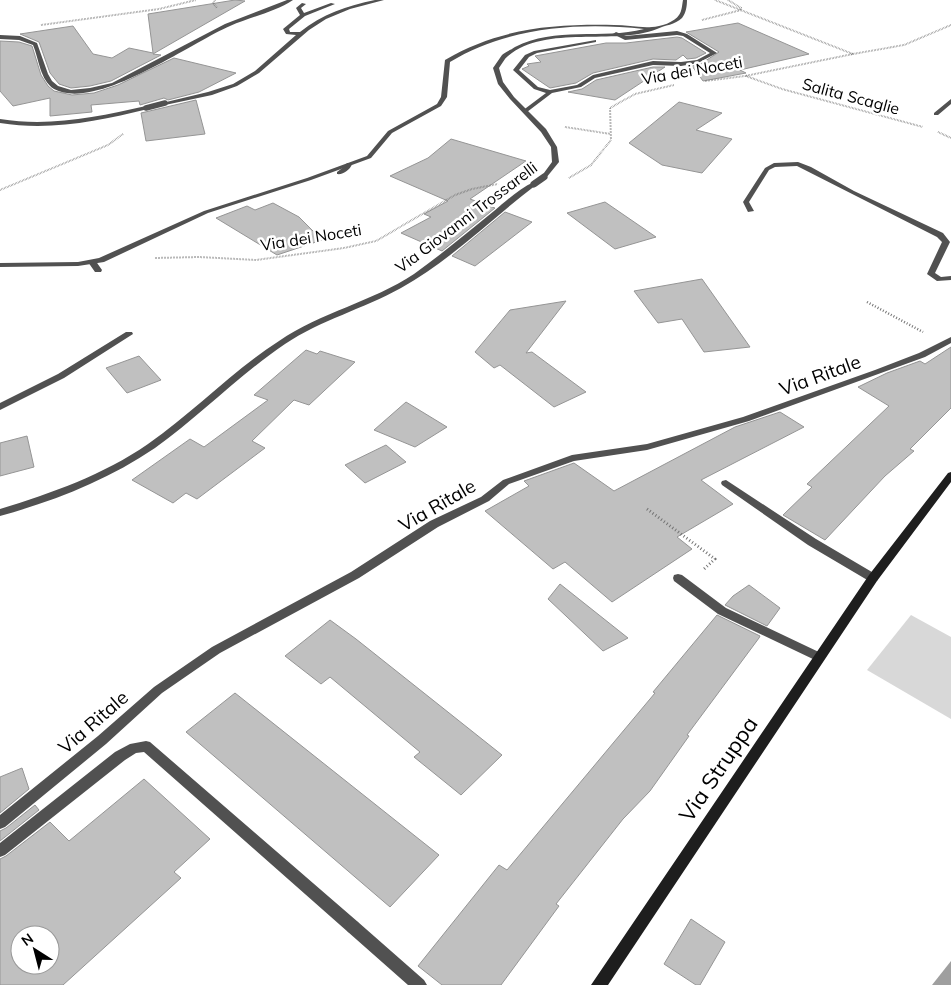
<svg xmlns="http://www.w3.org/2000/svg" width="951" height="985" viewBox="0 0 951 985" font-family="Mulish,sans-serif">
  <rect width="100%" height="100%" fill="#fff"/>
  <path fill="#d8d8d8" d="M911,615L951,637V719L867,670Z"/>
  <path fill="#9f9f9f" d="M951,961V985H932Z"/>
  <path fill="#c0c0c0" stroke="#959595" fill-rule="evenodd" d="M235,0L245,1L153,54L161,55L111,81L90,86L71,88L59,84L50,73L39,42L20,34L73,26L93,54L112,58L129,48L153,53L148,14Z
    M738,23L809,54L740,70L746,73L703,81L692,66L699,65L719,52L686,32Z
    M677,37L682,38L706,53L696,58L687,59L683,55L676,60L653,59L593,73L576,83L550,88L522,69L529,66L527,64L541,62L535,56L606,43H626Z
    M0,41L19,42L32,46L41,75L48,86L54,91L72,95L94,93L118,85L174,58L236,73L199,92L168,100L164,98L140,105L139,101L91,105L92,112L50,116V98L13,106L0,91Z
    M653,67H665L615,100L568,92L582,89L596,80Z
    M196,100L205,134L146,141L141,113Z
    M679,102L722,113L696,130L732,139L702,173L662,165L629,143Z
    M451,139L526,161L470,199L495,208L442,251L401,233L431,217L424,214L448,201L390,176L428,158Z
    M605,202L656,237L615,249L567,213Z
    M273,203L299,217L322,240L277,255L216,218L247,206L255,210Z
    M505,212L532,222L475,266L452,256Z
    M702,279L750,347L704,352L682,319L658,323L634,291Z
    M566,301L526,353L532,352L586,392L554,407L500,365L494,368L475,352L510,310Z
    M951,347V408L910,449L914,451L885,476L825,540L783,515L812,487L807,484L889,406L858,387L887,373L920,361L925,364Z
    M306,350L317,354L320,351L355,362L309,405L294,400L252,441L265,448L197,499L186,493L173,503L132,480L190,439L204,447L268,400L254,395Z
    M139,356L161,380L127,393L106,368Z
    M406,402L447,427L415,447L374,430Z
    M780,412L804,427L701,480L733,504L677,537L692,549L612,602L565,562L553,569L485,511L529,486L524,481L574,463L614,491L735,427Z
    M27,436L34,467L0,476V443Z
    M386,445L406,462L365,483L345,465Z
    M560,584L628,638L603,651L548,599Z
    M749,585L780,608L767,626L725,605L733,596Z
    M717,615L760,636L759,638L687,735L689,736L650,791L623,819L556,904L559,906L501,985H442L418,966L499,865L507,870L655,693L653,692Z
    M330,620L356,639L502,755L461,795L414,757L420,752L330,677L321,684L285,656Z
    M235,693L439,855L390,907L186,732Z
    M22,768L29,789L0,813V777Z
    M144,779L210,839L174,872L181,878L63,985H0V859L6,856L50,822L69,841ZM20,935H50V965H20Z
    M35,805L39,810L0,841V831L6,828Z
    M691,919L725,942L700,985H696L664,964Z"/>
  <g fill="none" stroke-linecap="round" stroke-linejoin="round">
    <path stroke="#737373" stroke-width="2" stroke-dasharray="0.5 1" stroke-linecap="butt" d="M215,0L213,3L217,8
      M715,0L853,54L904,45L951,25
      M702,20L741,10V8L728,0
      M41,25L159,9L196,0
      M746,76L782,89L923,127
      M705,81L745,76L853,54
      M565,127L611,134
      M938,132L951,138
      M569,178L591,165L611,140L610,108L635,94L674,85
      M0,190L108,145L123,134
      M155,258L199,257L256,260L344,248L376,241L455,195L472,189L498,184"/>
    <path stroke="#737373" stroke-width="2.5" stroke-dasharray="1 2" stroke-linecap="butt" d="M867,302L923,332"/>
    <path stroke="#737373" stroke-width="3" stroke-dasharray="1 2.5" stroke-linecap="butt" d="M647,509L715,559L704,569"/>
    <path fill="#515151" fill-rule="evenodd" d="M677,31L687,34L717,53L698,63L681,66L653,65L595,78L581,87L552,93L527,112L522,111L546,93L534,89L513,70L525,55L534,51L596,40V42L537,53L529,57L519,70L538,87L550,90L577,85L593,75L653,61L681,62L697,60L710,53L683,36L677,35L625,40L613,34L616,32L626,36Z
      M347,163L352,164C350,170 343,175 337,174V172L345,166Z
      M89,260H95L102,270L101,272H95L88,262Z
      M726,480L816,539L877,575L878,578L877,581H869L808,545L722,485L721,483L722,481Z
      M678,574L682,575L726,608L823,654L825,657L823,660L819,662L815,660L718,614L674,581L673,578L674,575Z
      M146,741L150,742L358,922L360,927L358,932L353,934L348,932L144,752L136,753L125,760L5,855L0,857V843L115,752L130,744Z"/>
    <path fill="#515151" fill-rule="evenodd" d="M287,0H293C275,12 250,17 230,26C190,43 96,112 54,89C40,80 39,59 33,45L19,40L0,39V35L20,36L37,43L48,74L52,81L58,86L71,90L90,88L112,83L225,24Z
      M375,0H384L350,9L326,19L309,30L259,73L237,86L212,95L165,105L162,103L208,92L233,84L255,71L296,35L286,34L283,29L300,15L296,8L302,3L306,4L301,8L304,13L331,3L335,4L305,16L289,29L290,32H300C322,14 347,6 375,0Z
      M683,0H687C687,6 686,13 682,18C675,25 665,25 657,29C614,46 547,24 508,56C504,59 502,64 499,68L503,82L514,97L546,129L557,147L559,162L546,178L541,177L552,162L551,147L541,132L510,99L498,84L493,68C496,64 499,59 502,55C505,52 511,50 515,47C555,26 602,40 644,29C579,22 507,27 450,62L447,97L441,106L392,133L371,158L311,180L208,213L104,262L78,266L0,267V263L78,262L99,258L204,211L307,178L367,156L388,131L437,104L441,97L445,60C499,28 553,24 614,25C626,25 640,28 652,27C660,27 675,22 679,15C682,11 682,5 683,0Z
      M951,99V104L938,115H934V113Z
      M146,106L148,107V109C99,121 51,131 0,123V119C50,127 97,117 146,106Z
      M774,163L798,162L811,167L854,191L943,233L950,242L935,273L941,277L951,276V280L937,281L927,274L942,242L937,237L797,166L775,167L769,170L749,202L754,211L748,212L743,202L765,168Z
      M534,182L537,184L536,185C491,219 450,261 401,288C363,309 321,320 285,344C239,375 200,416 155,448C108,480 54,501 0,516V509C52,493 103,475 148,444C194,412 232,371 279,341C321,312 372,302 414,274C442,254 468,232 494,211C506,201 520,188 534,182Z
      M126,332H132L133,334L64,378L0,410V403L58,374Z
      M951,337V343L925,357L749,421L647,450L574,461L509,484L489,501L438,527L359,578L220,653L162,693L106,744L5,827L0,829V815L98,736L154,687L212,647L351,572L430,521L481,497L503,480L572,455L647,444L743,417L875,370L919,353Z
      M353,920L358,922L424,980L427,985H408L348,932L346,927L348,922Z"/>
    <path fill="#1e1e1e" fill-rule="evenodd" d="M951,472V482L877,581L608,985H591L869,575L948,473Z"/>
    <path stroke="#515151" stroke-width="5.5" d="M146,108L165,103"/>
    <path stroke="#515151" stroke-width="7" d="M534,184L544,177"/>
  </g>
  <g text-anchor="middle" dominant-baseline="central" stroke-width="5" stroke-linejoin="round" paint-order="stroke">
    <g font-size="16" fill="#000" stroke="#fff">
      <text transform="translate(692 70) rotate(-10)">Via dei Noceti</text>
      <text transform="translate(851 96) rotate(15)">Salita Scaglie</text>
      <text transform="translate(466 217) rotate(-37)">Via Giovanni Trossarelli</text>
      <text transform="translate(311 237) rotate(-9)">Via dei Noceti</text>
    </g>
    <g font-size="19" fill="#000" stroke="#fff">
      <text transform="translate(820 375) rotate(-20)">Via Ritale</text>
      <text transform="translate(437 505) rotate(-30)">Via Ritale</text>
      <text transform="translate(93 722) rotate(-41)">Via Ritale</text>
    </g>
    <g font-size="22" fill="#000" stroke="#fff">
      <text transform="translate(718 769) rotate(-56)">Via Struppa</text>
    </g>
  </g>
  <g transform="translate(35 950) rotate(324)"><circle r="24" fill="#ffffff" stroke="#999999"/>
  <path d="M0-4L9 19L0 12L-9 19Z" fill="#000000"/>
  <text y="-8" font-size="14" font-weight="bold" text-anchor="middle" fill="#000000">N</text>
  </g>
</svg>
